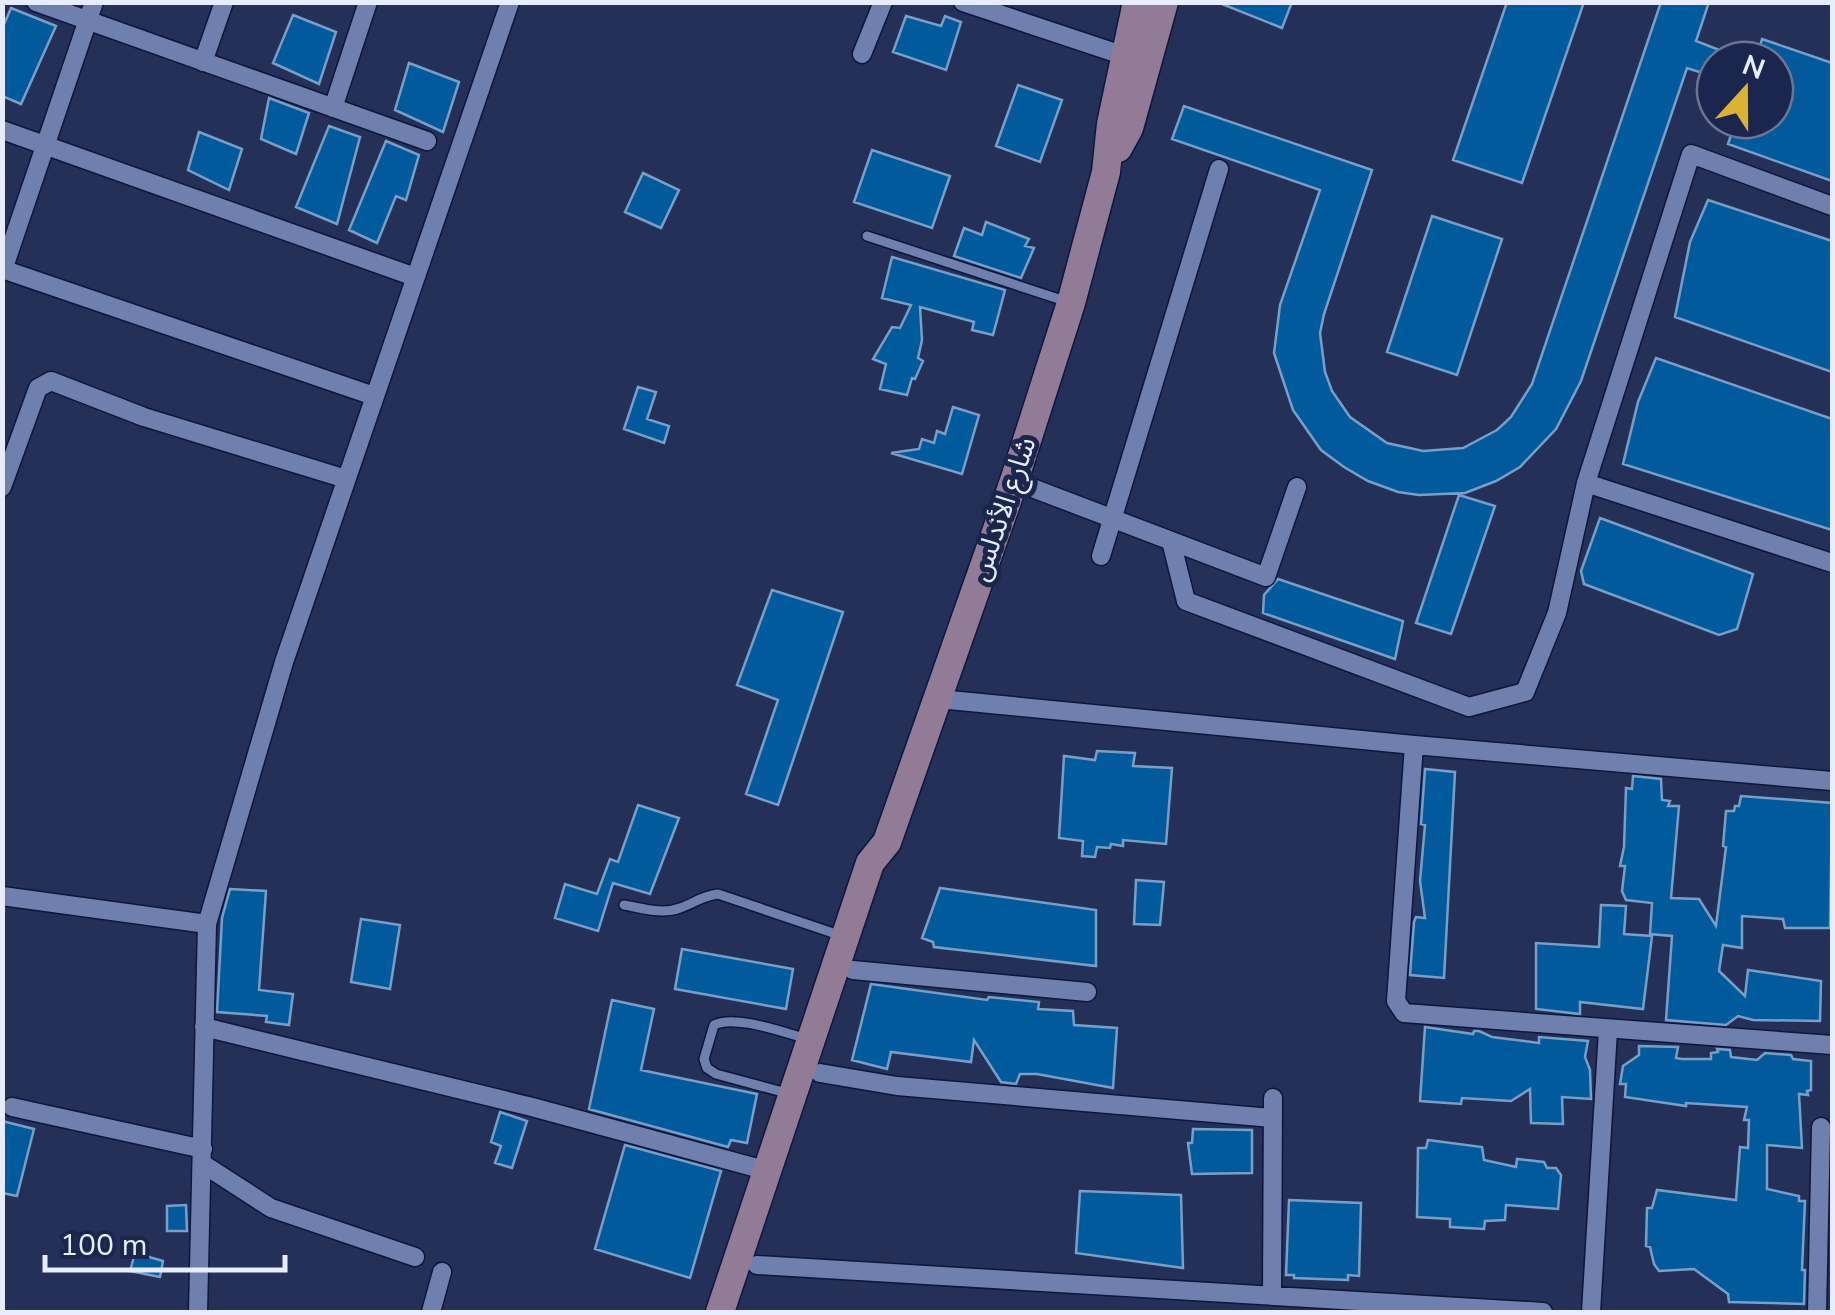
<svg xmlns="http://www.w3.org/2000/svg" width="1835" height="1315" viewBox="0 0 1835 1315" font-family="'Nunito Sans','Noto Sans Arabic',sans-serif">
  <rect width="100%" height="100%" fill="#243058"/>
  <path fill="#005a9b" stroke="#779fc7" stroke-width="2.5" d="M1217,2H1292L1282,28Z
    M1507,2H1584L1522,183L1453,160Z
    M1661,2H1709L1696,41L1745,60H1715V77L1687,68L1581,381L1556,429L1520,467L1496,481L1465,493L1419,495L1398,492L1368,481L1344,467L1321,450L1293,410L1274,353L1280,305L1320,190L1172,139L1184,106L1372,170L1324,314L1320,333L1325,372L1332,391L1350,417L1387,443L1423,451L1463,448L1497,430L1511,417L1532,384Z
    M11,8L56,26L21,104L2,96V29Z
    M293,15L336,32L319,84L273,63Z
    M906,16L941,26L945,16L961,22L946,70L893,52Z
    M1762,39L1832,63V181L1728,144L1736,120H1775V60H1756Z
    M409,63L459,82L443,132L395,110Z
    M1018,85L1062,100L1040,162L996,146Z
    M269,98L309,113L296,154L261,139Z
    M329,126L360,137L337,224L296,207Z
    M199,132L242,149L229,190L188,170Z
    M386,141L419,155L406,200L396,196L377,243L349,230Z
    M872,150L950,176L932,228L854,202Z
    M643,173L679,190L661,228L625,212Z
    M1708,200L1832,241V372L1675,317L1690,242Z
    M1432,216L1502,239L1457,375L1387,352Z
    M986,222L1029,239L1025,246L1034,248L1021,278L954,256L964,228L982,235Z
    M892,257L1005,290L993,335L972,330L974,322L920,307L922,340L918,358L923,361L915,379L912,378L907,395L880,389L886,364L873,359L892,327L900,328L911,305L882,298Z
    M1656,358L1832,419V530L1623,464L1638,402Z
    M638,387L656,392L647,419L669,426L664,443L624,429Z
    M953,407L979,415L962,474L891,453L919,449L922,439L934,443L937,431L945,434Z
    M1459,495L1495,506L1451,634L1416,623Z
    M1600,518L1753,574L1737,629L1719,635L1584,584L1581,571Z
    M1278,579L1403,621L1395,659L1263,613L1264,595Z
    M772,590L843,612L778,805L746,794L778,700L737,685Z
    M1097,751L1135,753L1133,766L1172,768L1166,844L1123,840V846L1111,844L1110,848L1097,847L1095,857L1082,856L1083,841L1059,838L1064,756L1095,760Z
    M1425,769L1455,772L1444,978L1410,975L1414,922L1416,917L1425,918L1420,881L1425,825L1421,824Z
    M1633,776L1661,779L1662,800L1670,801L1668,806H1679L1671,898L1699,899L1716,926L1726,847L1723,846L1726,811H1734L1735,806H1739L1741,796L1832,803L1830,928H1785L1783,919L1742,916V948L1723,945L1719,971L1745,996L1748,970L1821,981L1820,1021L1753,1020L1738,1016L1726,1025L1666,1020L1672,936L1650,934L1652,903L1626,900L1622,891L1625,866H1620L1624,847L1626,788L1632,789Z
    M638,805L679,818L650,894L613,883L598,931L555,918L565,884L597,894L610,859L618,862Z
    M1136,880L1164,882L1160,925L1134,924Z
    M940,888L1096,910V966L934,947L933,942L922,938Z
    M230,889L266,891L259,990L293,994L289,1025L266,1022L267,1016L217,1012L222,918Z
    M1601,905L1626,906L1624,934L1652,936L1643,1009L1580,1002V1014L1536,1009V943L1599,947Z
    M361,919L400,925L390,989L351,982Z
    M682,949L793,969L786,1009L675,989Z
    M871,984L987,1000L989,997L1039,1002L1038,1009L1073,1011L1074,1025L1117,1028L1113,1088L1037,1074H1020L1016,1084L1001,1082L974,1040L971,1062L891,1052L887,1069L852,1060Z
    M612,1000L654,1009L641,1070L757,1094L747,1143L731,1140L728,1147L589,1109Z
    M1425,1027L1473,1034L1474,1031H1479L1492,1037L1539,1043V1037L1588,1041L1585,1057L1590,1070L1591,1099L1562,1097L1563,1124L1531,1123L1530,1089L1511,1101L1462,1098L1461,1104L1420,1101Z
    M1639,1046L1678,1047L1676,1058L1682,1059H1711V1053L1718,1052L1717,1049L1730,1050L1731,1057L1757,1060L1765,1053L1791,1055L1793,1059L1811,1061V1090L1807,1091L1808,1095L1799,1094L1802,1148L1767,1145V1189L1799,1196V1201H1805L1802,1270H1805L1804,1304L1729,1302L1728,1294L1694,1269L1659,1271L1654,1264L1650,1247L1646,1246L1647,1208H1652L1657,1190L1736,1200L1740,1147L1748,1148L1749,1120H1744L1747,1107L1686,1103V1106L1625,1097L1626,1084H1620L1623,1066L1639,1055Z
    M500,1112L527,1121L512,1168L495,1163L501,1146L491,1142Z
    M2,1121L34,1129L17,1196L2,1193Z
    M1193,1129L1252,1130V1173L1192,1174L1188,1143H1192Z
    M1428,1140L1482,1147L1484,1160L1516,1167L1517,1159L1544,1162L1547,1168H1556L1561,1175L1558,1209L1506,1205L1505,1220L1485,1221L1484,1229L1450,1227V1219L1417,1217L1418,1148H1426Z
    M625,1145L721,1171L690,1278L595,1249Z
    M1080,1191L1181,1195L1183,1268L1076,1253Z
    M1289,1200L1361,1203L1359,1276L1348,1275V1280L1294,1278V1275H1286Z
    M186,1205L187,1231H167V1206Z
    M135,1253L163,1261L160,1277L130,1271Z"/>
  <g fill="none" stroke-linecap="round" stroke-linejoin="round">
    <defs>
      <path id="service" d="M867,236L1068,302
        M624,905C642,908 662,915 680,908C695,903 701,896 718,894L842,936
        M790,1094L716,1074L707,1068L704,1059L714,1025C735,1014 784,1033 808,1039"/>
      <path id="minor" d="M36,2L427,141
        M963,2L1125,56
        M862,54L883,2
        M203,62L224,2
        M333,108L368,2
        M2,130L415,277
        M2,269L374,396
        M3,270L94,2
        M1014,481L1266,577L1297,487
        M1586,483L1832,563
        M2,487L38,388L51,381L144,417L346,479
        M1171,541L1186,601L1469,707L1525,692L1557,613L1586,483L1691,154L1832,206
        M1101,556L1219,169
        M939,699L1414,745L1832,781
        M1414,745L1396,1001L1404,1013L1832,1045
        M2,896L207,924
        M853,970L1087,992
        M204,1027L532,1107L768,1171
        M820,1073L897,1086L1273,1118
        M12,1107L203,1149
        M203,1164L271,1208L415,1257
        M757,1265L1543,1312
        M1272,1296L1273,1098
        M198,1312L207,924L284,662L510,2
        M431,1312L442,1272
        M1591,1312L1608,1030
        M1817,1312L1821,1127"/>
      <path id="secondary" d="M1118,148L1129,128L1164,2
        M720,1312L870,863L887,842L1014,481L1071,303L1106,172L1111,124L1137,2"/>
    </defs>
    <use href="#service" stroke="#0d163c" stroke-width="12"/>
    <use href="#minor" stroke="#0d163c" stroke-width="21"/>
    <use href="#secondary" stroke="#0d163c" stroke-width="31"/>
    <use href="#service" stroke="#7080ae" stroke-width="9"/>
    <use href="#minor" stroke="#7080ae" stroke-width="18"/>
    <use href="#secondary" stroke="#927b96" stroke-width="28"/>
  </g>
  <g text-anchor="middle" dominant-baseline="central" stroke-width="10" stroke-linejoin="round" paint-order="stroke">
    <g font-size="28" fill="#e7edfd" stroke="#1a264d">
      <text transform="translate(1003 509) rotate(-71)">شارع الأندلس</text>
    </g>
  </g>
  <rect width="1835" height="1315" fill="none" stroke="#e7edfd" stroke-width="10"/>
  <g transform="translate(1745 90) rotate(21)"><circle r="48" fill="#1a264d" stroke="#6c7693" stroke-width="2.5"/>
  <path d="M0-8L18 38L0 25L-18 38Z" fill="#dcb233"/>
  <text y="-15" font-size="28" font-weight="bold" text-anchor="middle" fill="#e7edfd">N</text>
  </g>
  <path d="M45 1255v15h240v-15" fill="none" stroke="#e7edfd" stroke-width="5"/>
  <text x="60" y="1255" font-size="30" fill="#e7edfd" stroke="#1a264d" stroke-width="8" paint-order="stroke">100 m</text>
</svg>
